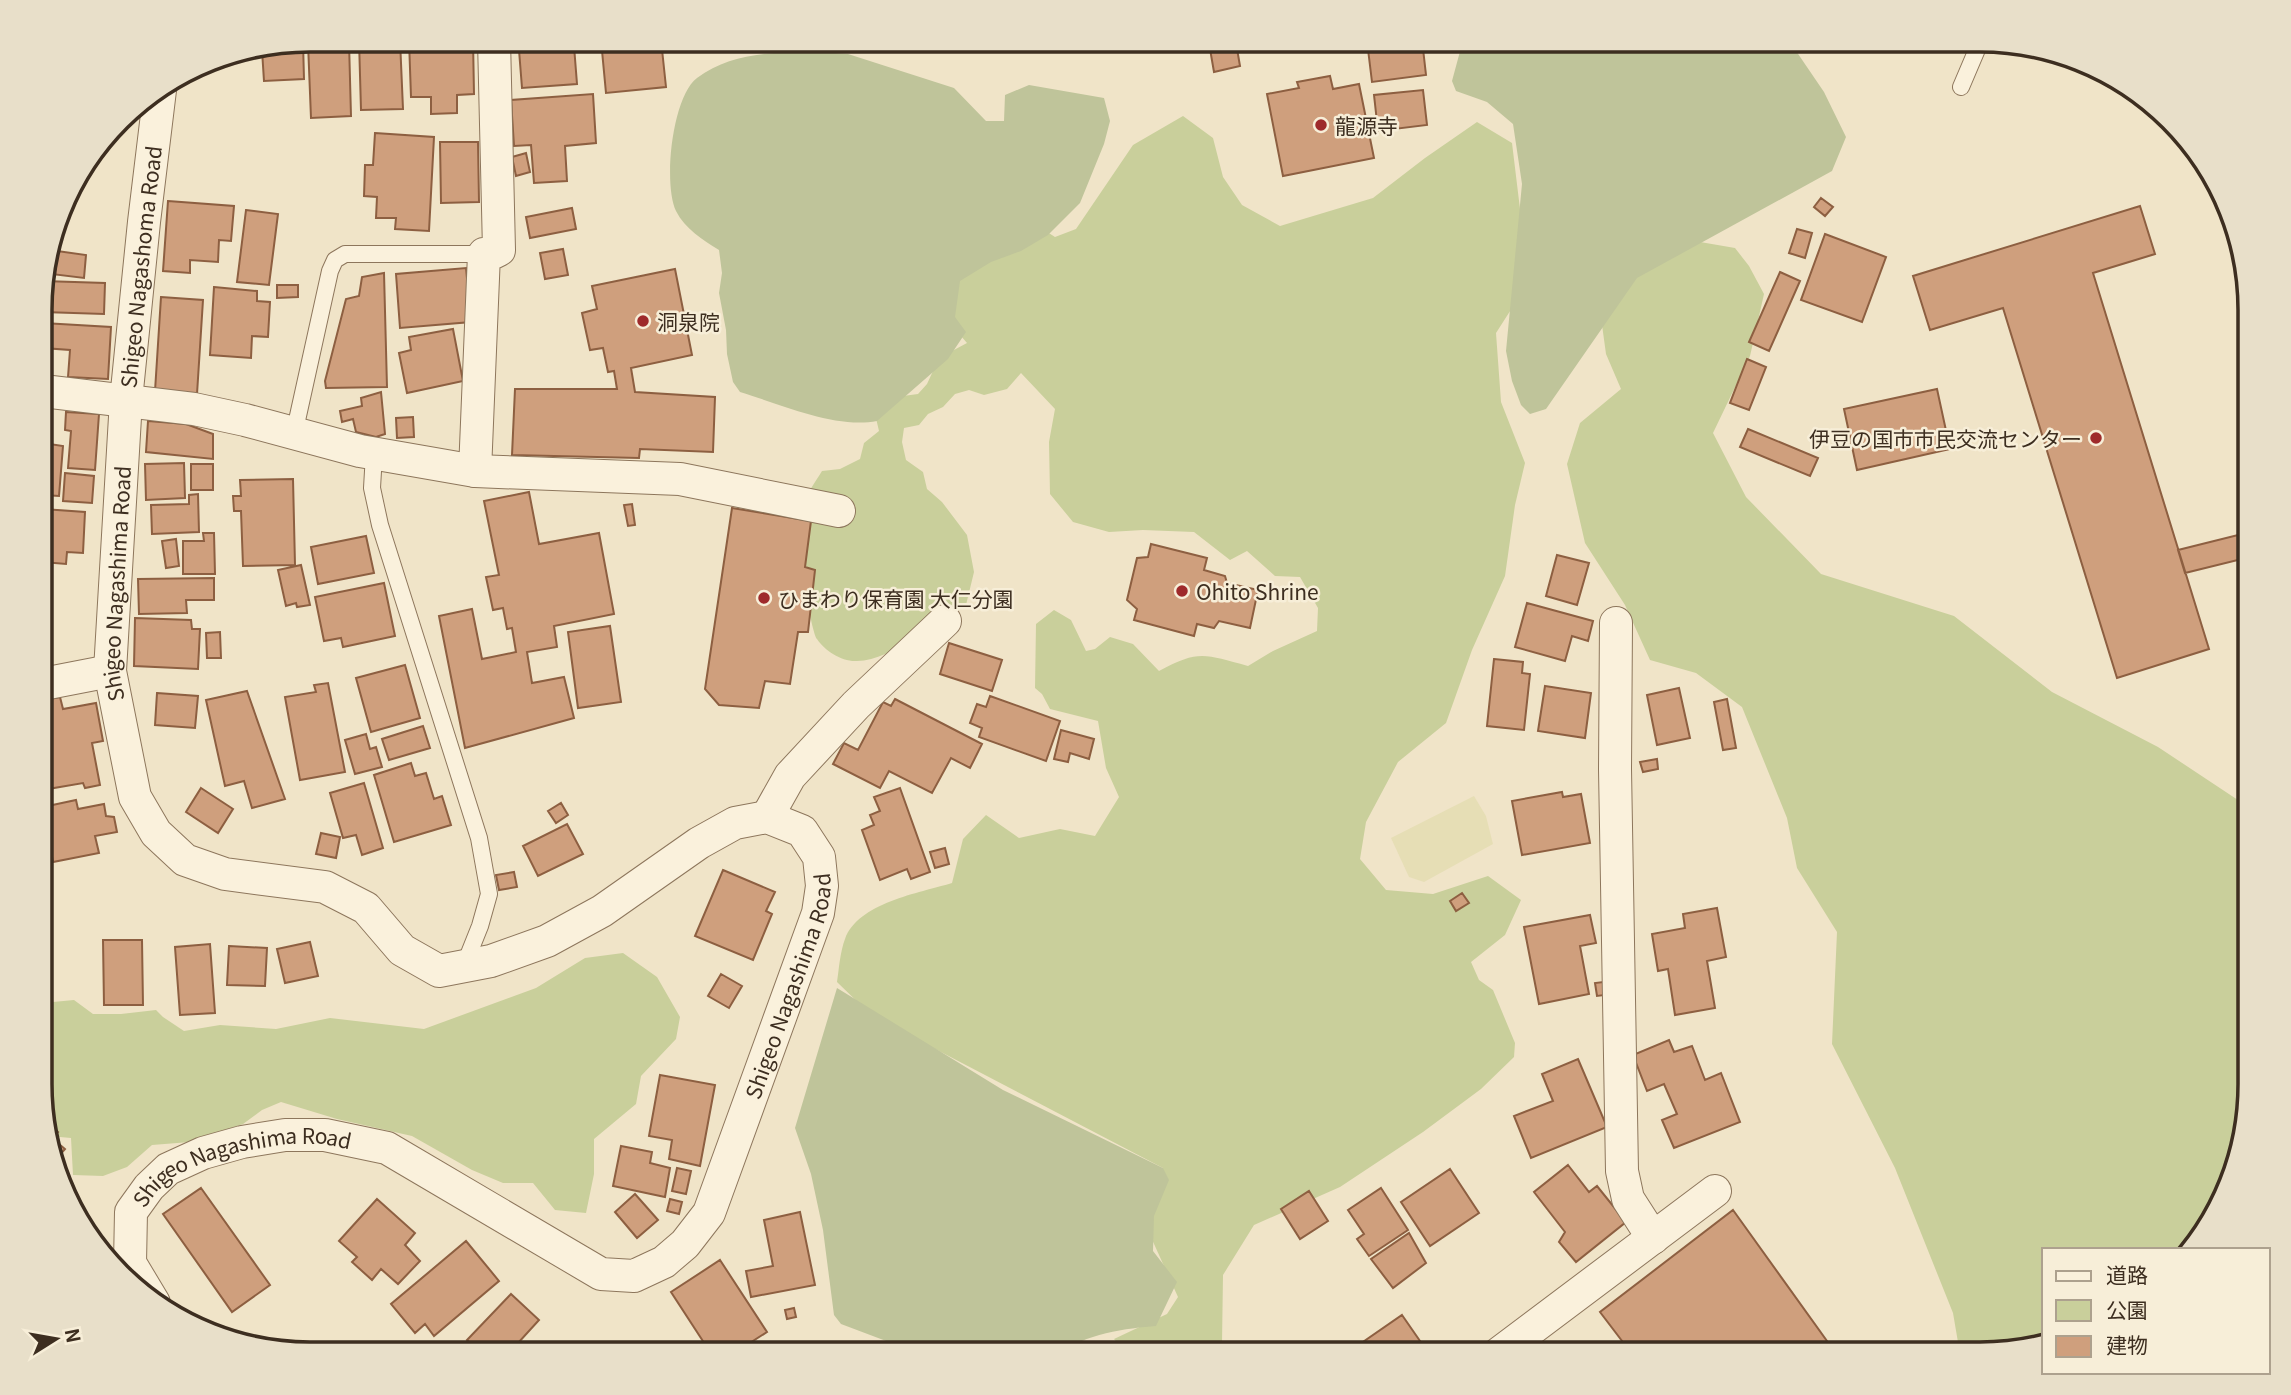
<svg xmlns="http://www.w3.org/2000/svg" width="2291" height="1395" viewBox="0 0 2291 1395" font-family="Georgia,'Noto Sans JP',serif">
  <rect width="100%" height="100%" fill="#f0e4c8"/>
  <path fill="#e6deb5" d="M1474,796L1486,816L1493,844L1424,882L1409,877L1391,838Z"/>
  <path fill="#c9cf9b" d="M1183,116L1213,138L1223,177L1242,205L1280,226L1373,198L1425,158L1477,122L1512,143L1524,242L1521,294L1496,333L1501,402L1525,463L1515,505L1505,576L1472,650L1446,723L1398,762L1366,822L1360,859L1386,890L1433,894L1488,876L1521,900L1505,935L1471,962L1479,980L1493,990L1515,1043L1514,1057L1481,1089L1423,1132L1340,1187L1254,1225L1223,1275L1222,1343L1226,1354H1127L1114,1339L1167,1314L1178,1297L1150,1235L1163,1168L872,1016L837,982C839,969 840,952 845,939C858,903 919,893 952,883L963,839L986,815L1019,838L1060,829L1095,836L1119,797L1106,768L1098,721L1050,709L1042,694L1035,688L1036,624L1054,610L1071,620L1086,651L1095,649L1110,637L1133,644L1159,671C1200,649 1205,655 1248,666L1273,651L1317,631L1318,608L1300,577L1275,576L1247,551L1230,560L1194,532L1143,530L1109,532L1073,522L1050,494L1049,442L1055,409L1021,373L1007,389L984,395L969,390L955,394L943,407L928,414L919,425L904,428L902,442L906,460L923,472L927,489L942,502L967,535L974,572L966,605C932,621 895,660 857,661C842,662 825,651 817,639C811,631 795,536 796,523C797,508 814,484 822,471L840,469L860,459L864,443L879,431L875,414L888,398L918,394L927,384L939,358L967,343L948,321L937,298L1027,219L1055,237L1076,229L1133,145Z
    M1677,238L1735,248L1749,266L1764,294L1750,356L1713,433L1746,497L1821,574L1954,616L2052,692L2158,747L2250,808V1102L2237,1171L2205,1234L2189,1250H2044V1340L1998,1354H1960L1953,1313L1895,1168L1832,1044L1837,932L1797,868L1787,818L1742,707L1696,673L1650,660L1625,605L1585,543L1567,464L1580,423L1621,389L1606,354L1599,303Z
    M623,953L657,977L680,1017L676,1039L641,1076L636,1104L594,1139V1174L586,1213L555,1210L533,1183H503L472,1170L412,1136L337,1119L281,1102L262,1110L243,1124L190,1142L152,1145L127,1167L103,1176L73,1175L71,1138L49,1136L43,1119V1009L53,1002L74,1000L93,1014H121L156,1010L163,1017L184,1031L220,1025L276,1029L330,1018L424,1029L536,988L585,958Z"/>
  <path fill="#bfc49a" d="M1465,40H1785L1792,45L1824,92L1846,137L1832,171L1637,278L1546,409L1530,414L1521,405L1512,381L1506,351L1522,184L1513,124L1487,102L1456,91L1452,81L1462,44Z
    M809,51L848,54L954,88L986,121H1004L1005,95L1029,85L1104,98L1110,121L1104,144L1080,203L1048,235L1021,251L991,262L960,281L955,317L966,332L948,359L877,421C835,429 780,404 740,392L733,382L727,354L726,330L719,293L722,273L719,250C703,240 685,229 676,211C663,184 672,97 697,78C730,53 770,53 809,51Z
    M837,988L1003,1090L1163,1168L1169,1180L1154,1216L1153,1251L1177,1282L1156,1326C1129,1328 1081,1334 1062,1354L934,1355L902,1347L841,1324L834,1315L823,1230L811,1174L795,1128Z"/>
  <path fill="#cf9f7d" stroke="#8d5f41" stroke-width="2" d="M359,40H400L403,109L361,110Z
    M409,40H473L474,94L457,95V113L431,114V97H411Z
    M601,40H661L666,87L606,93Z
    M1351,40H1422L1426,75L1372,82L1367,41L1351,43Z
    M303,42L304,79L264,81L262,50Z
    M349,42L351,116L311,118L308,43Z
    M1236,43L1240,66L1214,72L1210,49Z
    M574,46L577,84L522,88L519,50Z
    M1330,76L1333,89L1359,84L1374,158L1283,176L1267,94L1299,88L1297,82Z
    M1423,90L1427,125L1378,131L1374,95Z
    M593,94L596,143L565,146L567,181L534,183L531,145L514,146L511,100Z
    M375,133L434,137L429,231L395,229L396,218H376L377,197L364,196L365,165H373Z
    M440,142H478L479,202L441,203Z
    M526,153L530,172L516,176L512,157Z
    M84,170L82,185L71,187Z
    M1821,198L1833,207L1825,216L1814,207Z
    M168,201L234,206L231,241L219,240L218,262L190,260V273L163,271Z
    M2140,206L2155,254L2093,273L2209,649L2117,678L2003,308L1930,330L1913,276Z
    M572,208L576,229L530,238L526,217Z
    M246,210L278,214L269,285L237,282Z
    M1797,229L1812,233L1805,258L1789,253Z
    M1825,234L1886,257L1862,322L1801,300Z
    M563,249L568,275L545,279L540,253Z
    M50,250L86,255L84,278L43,273Z
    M466,268L471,322L400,328L396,274Z
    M675,269L692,355L631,368L635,392L715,397L713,452L640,449L639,458L512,455L515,389H617L614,371L608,372L603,348L590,350L582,313L597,309L592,286Z
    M1780,272L1800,281L1769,351L1749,342Z
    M384,273L387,387L326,388L325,381L346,299L359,296L362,277Z
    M43,281L105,283L104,314L43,312Z
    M277,285H298V297L277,298Z
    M214,287L257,291V301L270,302L268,337L252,336L251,358L210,355Z
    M161,297L203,300L197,394L155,391Z
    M43,323L111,327L108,379L68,377L70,350L43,348Z
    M453,329L463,381L407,393L399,353L411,350L409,337Z
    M1747,359L1766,367L1749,410L1730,403Z
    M1937,389L1950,449L1857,470L1844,409Z
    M381,392L385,434L376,437L356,432L353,419L342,422L340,411L362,406L361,398Z
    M66,412L99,414L95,470L68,468L71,431L65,430Z
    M413,417L414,437L397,438L396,418Z
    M148,421L186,424L213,434V459L146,452Z
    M1748,429L1818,458L1810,476L1740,447Z
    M43,443L63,446L59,496L43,495Z
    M184,463L185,498L146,500L145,464Z
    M191,464H213V490H191Z
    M65,473L94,476L92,503L63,501Z
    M293,479L295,565L243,566L241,511H234L233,496H241L240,480Z
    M529,492L539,544L599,533L614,614L554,626L557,647L527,652L532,683L564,677L574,718L465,748L439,616L472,609L482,659L516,652L512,628L507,629L503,608L493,610L486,577L499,575L484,501Z
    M198,494L199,532L152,534L151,505L189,504V495Z
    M632,504L635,525L628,526L624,505Z
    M732,508L811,521L805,567L815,570L808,632H798L790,684L765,681L759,708L719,705L705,689Z
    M43,509L85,512L83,553L67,552L66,564L43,562Z
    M2250,532V557L2185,573L2178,550Z
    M203,533H214L215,574H183V541H204Z
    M366,536L374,573L318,584L311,547Z
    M176,539L179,566L166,568L162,541Z
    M1151,544L1207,558L1204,570L1225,576L1227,583L1258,590L1250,628L1219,621L1214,628L1197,624L1194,636L1134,620L1137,609L1127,600L1137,558L1148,557Z
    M1557,555L1589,563L1577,605L1546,596Z
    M301,565L310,605L297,607L296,603L286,606L278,570Z
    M214,578V600H186L187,613L139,614L138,579Z
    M384,583L395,636L343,647L341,638L324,641L315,597Z
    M43,588H52V618H43Z
    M1527,603L1593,621L1588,641L1572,636L1565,661L1515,647Z
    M135,618L191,620L192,629H200L198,669L134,666Z
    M610,626L621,702L578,708L568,632Z
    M220,632L221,658H207L206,633Z
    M949,643L1002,660L992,691L940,674Z
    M1494,659L1523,662L1522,673L1530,674L1524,730L1487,726Z
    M405,665L420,718L371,732L356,678Z
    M328,683L345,772L300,780L285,697L316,692L314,685Z
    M1545,686L1591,693L1585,738L1538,731Z
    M1679,688L1690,738L1657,745L1647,695Z
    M247,691L285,799L252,808L244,781L225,786L206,700Z
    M157,693L198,696L195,728L155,725Z
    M990,696L1060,721L1046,761L979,737L982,728L970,723L977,704L986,707Z
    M60,697L63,709L96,703L103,741L92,743L100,785L85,788L83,783L48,789L43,759V700Z
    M895,699L982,744L970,768L951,758L932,793L889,771L880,788L833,764L844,743L858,750L883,702L891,706Z
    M1727,699L1736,748L1723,750L1714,702Z
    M423,726L430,748L389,760L382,739Z
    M1061,730L1094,739L1089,759L1070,753L1068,762L1054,759Z
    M366,734L370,749L376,747L382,767L355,774L345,740Z
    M1657,759L1658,769L1643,772L1640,762Z
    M411,763L415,776L426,773L434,799L442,796L451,825L394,842L374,775Z
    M364,783L383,848L362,855L356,835L343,838L330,793Z
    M201,788L233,809L218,833L186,812Z
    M900,788L930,872L911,879L907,869L880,880L862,830L874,825L870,815L880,811L874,797Z
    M1562,792L1563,797L1581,794L1590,843L1522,855L1512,801Z
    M76,800L78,809L104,804L106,816L114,817L117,832L95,836L99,853L53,862L43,807Z
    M561,803L568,815L556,823L548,811Z
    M567,824L583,854L538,876L523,846Z
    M321,833L340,837L336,858L316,854Z
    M945,848L949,864L935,868L930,852Z
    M723,870L775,892L766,911L772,914L753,960L695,936Z
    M514,872L517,887L499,890L496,875Z
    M1462,893L1469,903L1456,911L1450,901Z
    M1717,908L1726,957L1707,961L1715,1008L1675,1015L1668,969L1658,971L1652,934L1685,928L1683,914Z
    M1590,915L1596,943L1580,946L1589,994L1539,1004L1524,927Z
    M103,940H142L143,1005H104Z
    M310,942L318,976L285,983L277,949Z
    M210,944L215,1013L180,1015L175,947Z
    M229,946L267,948L265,986L227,985Z
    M721,974L742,986L729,1008L708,996Z
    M1603,982L1605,995L1597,996L1595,983Z
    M1669,1040L1674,1052L1692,1046L1705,1080L1721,1073L1740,1122L1674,1148L1662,1120L1677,1114L1664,1084L1647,1091L1633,1055Z
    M1578,1059L1607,1127L1531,1158L1514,1116L1553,1101L1542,1074Z
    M660,1075L715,1085L700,1166L669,1159L672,1140L649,1136Z
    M43,1119L58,1132L52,1138L65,1149L57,1158Z
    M621,1146L652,1152L650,1163L670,1168L665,1197L613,1186Z
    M1568,1165L1589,1192L1597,1186L1626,1222L1576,1262L1559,1242L1565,1232L1534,1192Z
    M677,1168L691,1171L686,1194L672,1191Z
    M1450,1169L1479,1213L1430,1246L1401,1202Z
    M201,1188L270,1285L232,1312L163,1214Z
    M1381,1188L1408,1230L1369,1256L1357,1239L1364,1234L1348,1210Z
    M1309,1191L1328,1221L1300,1239L1281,1209Z
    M635,1194L658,1220L637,1238L615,1212Z
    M377,1199L415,1233L405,1245L420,1261L398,1284L381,1269L372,1280L352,1262L357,1257L339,1241Z
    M670,1199L682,1202L679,1214L667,1211Z
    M1733,1210L1832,1348L1823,1354H1632L1600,1312Z
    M800,1212L815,1285L751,1297L746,1271L773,1266L764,1220Z
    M1409,1233L1426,1263L1393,1288L1371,1259Z
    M466,1241L499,1281L434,1336L425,1324L415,1333L391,1304Z
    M720,1260L767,1332L731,1355H712L671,1292Z
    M511,1294L539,1320L507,1355H483L467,1340Z
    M794,1308L796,1317L787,1319L785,1310Z
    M1402,1315L1429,1354H1367L1360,1344Z"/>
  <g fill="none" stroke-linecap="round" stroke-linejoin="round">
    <defs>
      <path id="service" d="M1961,87L1981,40
        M294,434L330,271L335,260L345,254H484
        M374,454L372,488L380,525L479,838L489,894L480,926L464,966"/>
      <g id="minor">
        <path d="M43,391L194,409L245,420L360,451L475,471L680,479L839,511"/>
        <path d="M475,471L484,254L493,253L499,250L494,40"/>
        <path d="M1616,623L1615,769L1622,1171L1628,1199L1653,1238"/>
        <path d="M43,684L110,671"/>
        <path d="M767,817L790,776L856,705L945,621"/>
        <path id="s1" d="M154,1303L130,1263L131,1212L149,1187L168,1169L203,1153L242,1142L285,1135H325L387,1148L601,1274L634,1276L664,1262L685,1244L709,1213L818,913L822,886L819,857L802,831L767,817L735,823L699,843L602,911L547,941L491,961L439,971L402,950L366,908L325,887L225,874L185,860L156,833L135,797L110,671L126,400L144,222L160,90"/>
        <path d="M1498,1354L1715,1191"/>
      </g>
    </defs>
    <use href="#service" stroke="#8d765c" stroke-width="18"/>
    <use href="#minor" stroke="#8d765c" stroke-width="34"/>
    <use href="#service" stroke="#faf1dc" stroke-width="16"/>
    <use href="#minor" stroke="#faf1dc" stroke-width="32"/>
  </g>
  <g fill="#9e2a2b" stroke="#f7eed8" stroke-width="2.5">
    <circle cx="1321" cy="125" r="7"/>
    <circle cx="643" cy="321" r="7"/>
    <circle cx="2096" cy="438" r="7"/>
    <circle cx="1182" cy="591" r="7"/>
    <circle cx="764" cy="598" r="7"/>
  </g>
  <g text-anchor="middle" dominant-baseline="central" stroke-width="5" stroke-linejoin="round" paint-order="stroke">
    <g font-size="21" fill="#3d2e20" stroke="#f7eed8" text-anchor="start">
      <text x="1335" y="125">龍源寺</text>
      <text x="657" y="321">洞泉院</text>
      <text x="2082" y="438" text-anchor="end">伊豆の国市市民交流センター</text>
      <text x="1196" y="591">Ohito Shrine</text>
      <text x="778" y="598">ひまわり保育園 大仁分園</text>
    </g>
    <g font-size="21" fill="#3d2e20" stroke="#f7eed8">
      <text stroke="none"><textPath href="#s1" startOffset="2476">Shigeo Nagashoma Road</textPath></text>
      <text stroke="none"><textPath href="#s1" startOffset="2158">Shigeo Nagashima Road</textPath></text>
      <text stroke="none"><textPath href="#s1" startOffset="1003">Shigeo Nagashima Road</textPath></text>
      <text stroke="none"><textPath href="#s1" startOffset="226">Shigeo Nagashima Road</textPath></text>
    </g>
  </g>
  <path d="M0 0H2291V1395H0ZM310 52H1980A258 258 0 0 1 2238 310V1084A258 258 0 0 1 1980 1342H310A258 258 0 0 1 52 1084V310A258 258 0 0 1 310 52Z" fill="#e8dfc9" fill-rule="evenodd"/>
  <path fill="none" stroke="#3d2e20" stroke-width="3.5" d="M310 52H1980A258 258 0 0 1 2238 310V1084A258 258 0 0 1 1980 1342H310A258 258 0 0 1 52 1084V310A258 258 0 0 1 310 52Z"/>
  <rect x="2042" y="1248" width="228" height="126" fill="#f7eed8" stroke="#ada18e" stroke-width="2"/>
  <rect x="2056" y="1271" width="35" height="10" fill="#faf1dc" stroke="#ada18e" stroke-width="2"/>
  <text x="2106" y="1283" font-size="21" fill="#3d2e20">道路</text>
  <rect x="2056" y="1300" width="35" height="21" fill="#c9cf9b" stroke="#ada18e" stroke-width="2"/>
  <text x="2106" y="1318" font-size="21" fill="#3d2e20">公園</text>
  <rect x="2056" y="1336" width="35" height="21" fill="#cf9f7d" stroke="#ada18e" stroke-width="2"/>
  <text x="2106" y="1353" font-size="21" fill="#3d2e20">建物</text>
  <g transform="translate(56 1339) rotate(79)" stroke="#f7eed8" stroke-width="5" paint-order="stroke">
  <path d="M0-5L12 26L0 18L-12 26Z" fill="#3d2e20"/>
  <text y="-10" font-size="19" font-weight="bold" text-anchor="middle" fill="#3d2e20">N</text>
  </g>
</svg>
